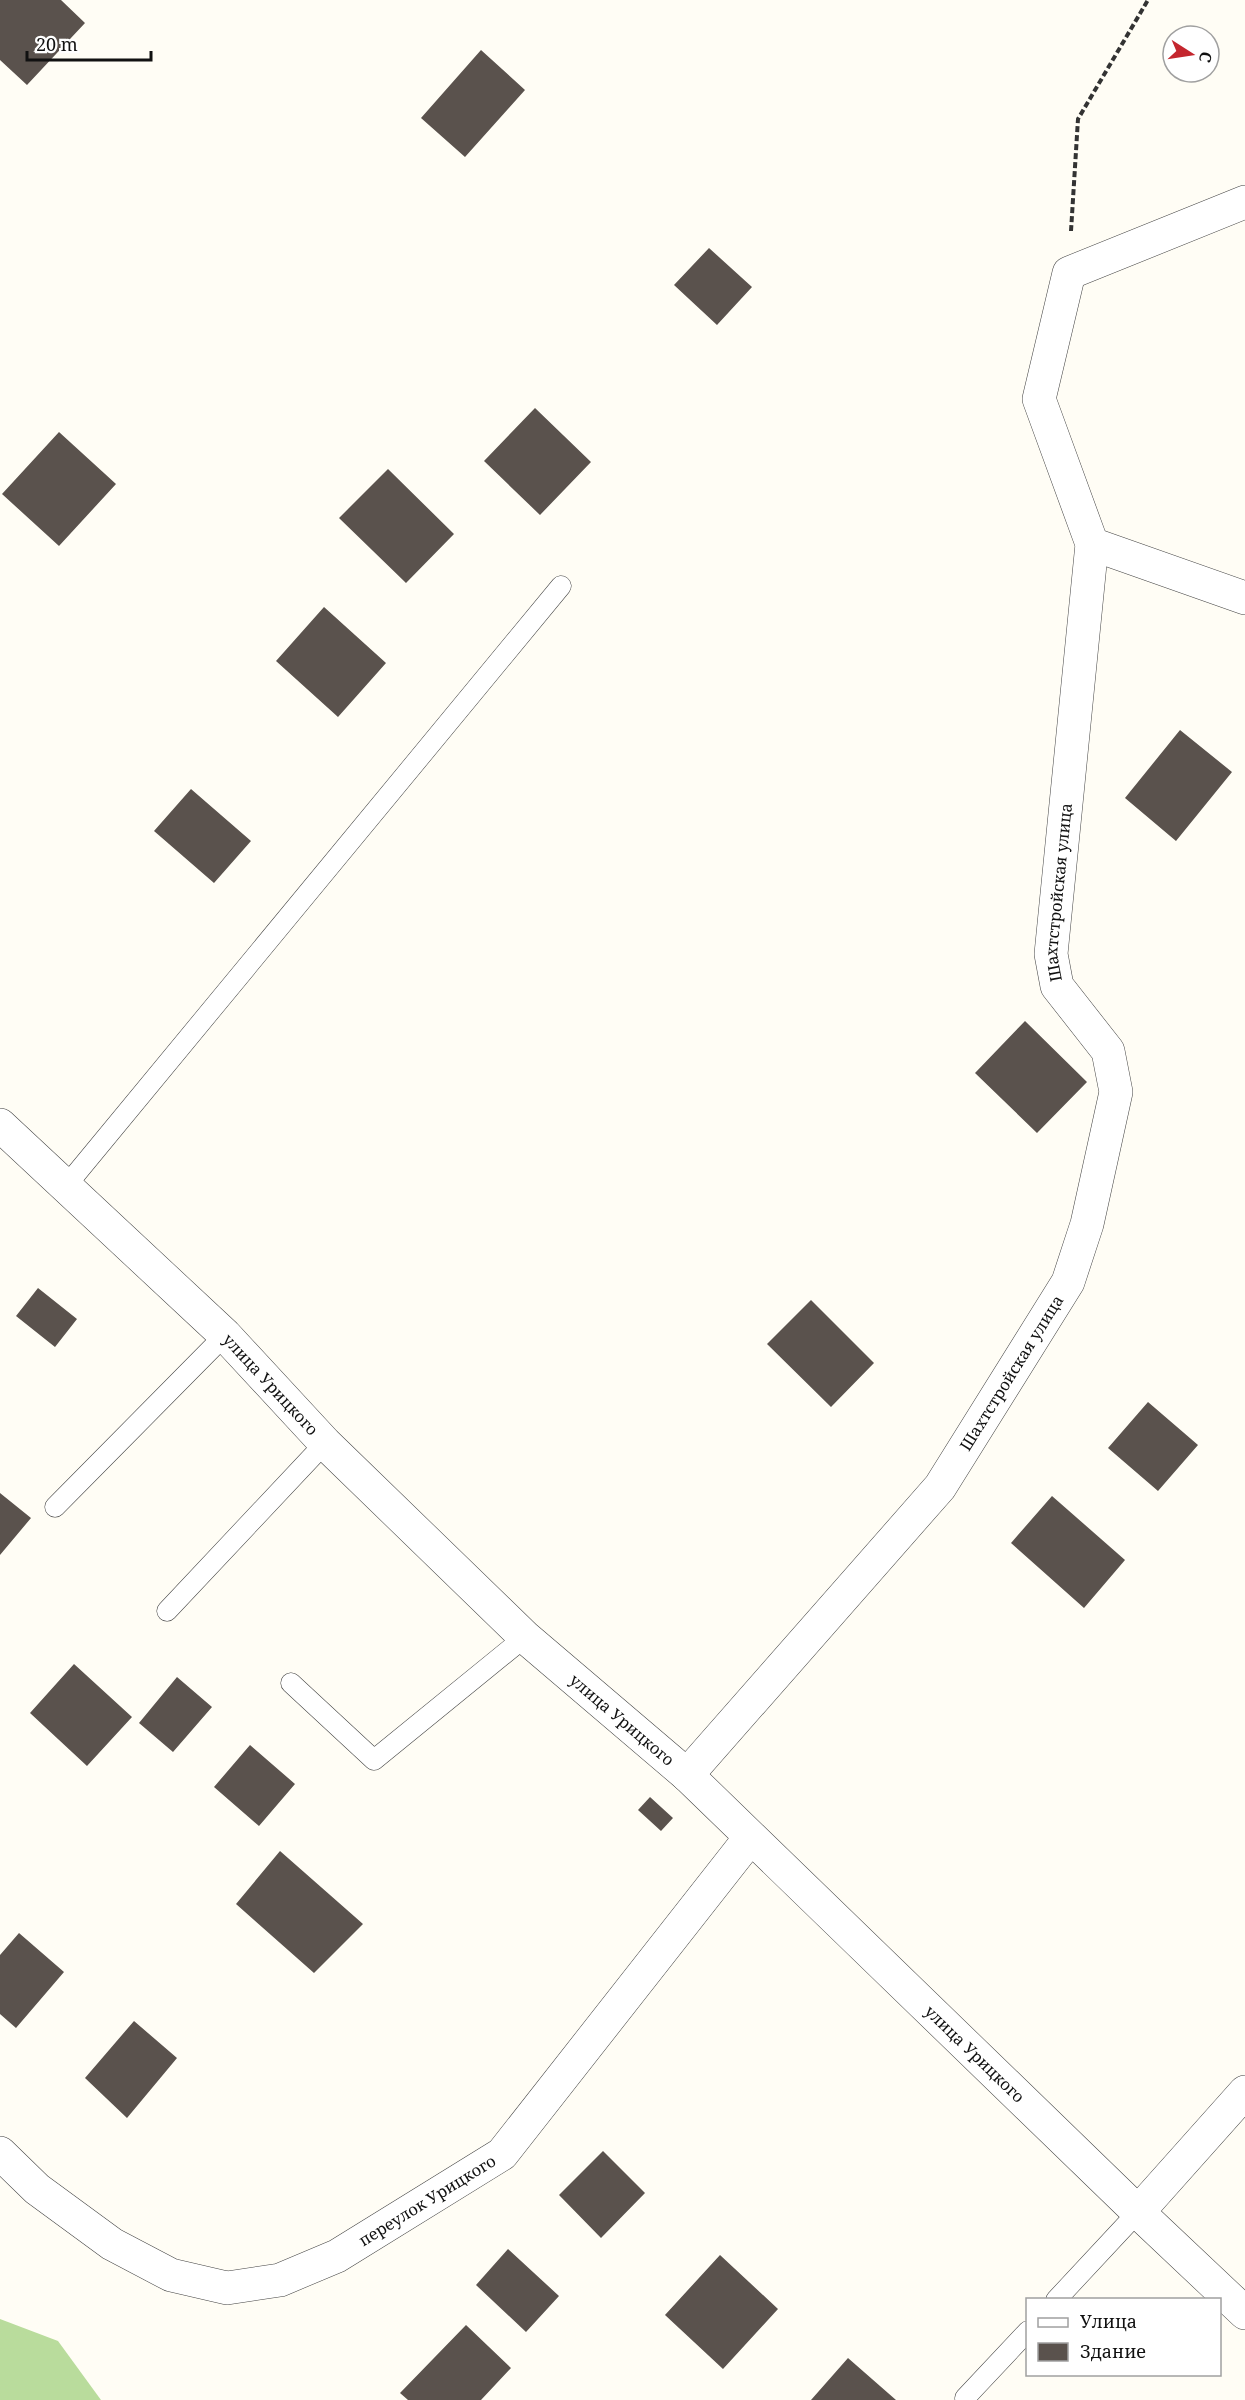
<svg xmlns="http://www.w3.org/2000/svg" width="1245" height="2400" viewBox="0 0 1245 2400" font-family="'Noto Serif',serif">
  <rect width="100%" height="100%" fill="#fffdf5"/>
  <path fill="#b9dc9c" d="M0,2319L58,2341L101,2400H0Z"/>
  <path fill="#5a524d" d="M0,0H61L85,23L27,85L0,60Z
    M481,50L525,90L465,157L421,118Z
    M709,248L752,287L717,325L674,285Z
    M535,408L591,462L540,515L484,461Z
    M59,432L116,484L59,546L2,494Z
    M388,469L454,534L406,583L339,518Z
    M324,607L386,663L338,717L276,661Z
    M1180,730L1232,772L1176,841L1125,798Z
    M191,789L251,841L214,883L154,831Z
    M1025,1021L1087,1082L1037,1133L975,1073Z
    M38,1288L77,1319L55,1347L16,1316Z
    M811,1300L874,1363L831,1407L767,1344Z
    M1148,1402L1198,1445L1158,1491L1108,1448Z
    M0,1493L31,1518L0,1555Z
    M1052,1496L1125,1560L1084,1608L1011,1543Z
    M74,1664L132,1717L87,1766L30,1713Z
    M177,1677L212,1707L173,1752L139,1723Z
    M250,1745L295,1784L259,1826L214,1787Z
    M650,1797L673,1818L661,1831L638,1810Z
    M280,1851L363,1924L314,1973L236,1904Z
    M19,1933L64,1972L16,2028L0,2014V1955Z
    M134,2021L177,2058L127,2118L85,2078Z
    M603,2151L645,2193L601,2238L559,2195Z
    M508,2249L559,2296L526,2332L476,2285Z
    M720,2255L778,2309L723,2369L665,2315Z
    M466,2325L511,2368L481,2400H408L400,2393Z
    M848,2358L896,2400H811Z"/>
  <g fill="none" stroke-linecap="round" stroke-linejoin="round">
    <defs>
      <path id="lane" d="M66,1186L561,586
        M55,1507L225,1335
        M167,1611L325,1443
        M291,1683L374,1760L525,1637
        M1056,2300L1138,2212
        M965,2398L1028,2331"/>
      <g id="street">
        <path d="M1092,544L1245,598"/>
        <path id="s1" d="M0,1125L225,1335L325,1443L525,1637L687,1775L1138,2212L1245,2313"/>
        <path id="s2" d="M687,1775L940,1487L1068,1282L1087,1224L1116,1092L1108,1051L1057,986L1051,954L1092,544L1039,399L1069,273L1245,202"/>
        <path id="s3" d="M0,2153L37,2189L112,2244L171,2275L227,2288L280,2280L337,2256L502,2154L750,1838"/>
        <path d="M1138,2212L1245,2092"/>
      </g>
    </defs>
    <use href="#lane" stroke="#444" stroke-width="21"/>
    <use href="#street" stroke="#444" stroke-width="34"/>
    <path stroke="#333" stroke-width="4" stroke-dasharray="6 3" stroke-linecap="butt" d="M1071,231L1078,119L1148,0"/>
    <use href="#lane" stroke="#fff" stroke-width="20"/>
    <use href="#street" stroke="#fff" stroke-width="33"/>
  </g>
  <g text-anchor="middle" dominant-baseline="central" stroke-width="6" stroke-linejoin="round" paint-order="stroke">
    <g font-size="16" fill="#111" stroke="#fff">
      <text stroke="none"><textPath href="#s2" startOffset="1040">Шахтстройская улица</textPath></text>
      <text stroke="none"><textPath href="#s2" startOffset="518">Шахтстройская улица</textPath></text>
      <text stroke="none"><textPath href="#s1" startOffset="375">улица Урицкого</textPath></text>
      <text stroke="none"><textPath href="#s1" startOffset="861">улица Урицкого</textPath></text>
      <text stroke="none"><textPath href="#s1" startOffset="1347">улица Урицкого</textPath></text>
      <text stroke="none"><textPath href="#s3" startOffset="490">переулок Урицкого</textPath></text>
    </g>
  </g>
  <rect x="1026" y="2298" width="195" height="78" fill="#ffffff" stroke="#a0a0a0" stroke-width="1.5"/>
  <rect x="1038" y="2318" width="30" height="9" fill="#ffffff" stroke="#a0a0a0" stroke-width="1.5"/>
  <text x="1080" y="2328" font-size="18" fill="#111111">Улица</text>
  <rect x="1038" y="2343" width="30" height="18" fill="#5a524d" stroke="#a0a0a0" stroke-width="1.5"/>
  <text x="1080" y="2358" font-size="18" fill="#111111">Здание</text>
  <g transform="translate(1191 54) rotate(102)"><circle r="28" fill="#ffffff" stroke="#a0a0a0" stroke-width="1.5"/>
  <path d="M0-4.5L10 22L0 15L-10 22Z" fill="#c4262e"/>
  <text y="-9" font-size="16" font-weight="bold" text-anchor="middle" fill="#111111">С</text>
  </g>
  <path d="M27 51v9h124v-9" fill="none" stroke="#111111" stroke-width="3"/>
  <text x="36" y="51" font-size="18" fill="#111111" stroke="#ffffff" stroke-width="4.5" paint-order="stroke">20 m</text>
</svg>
